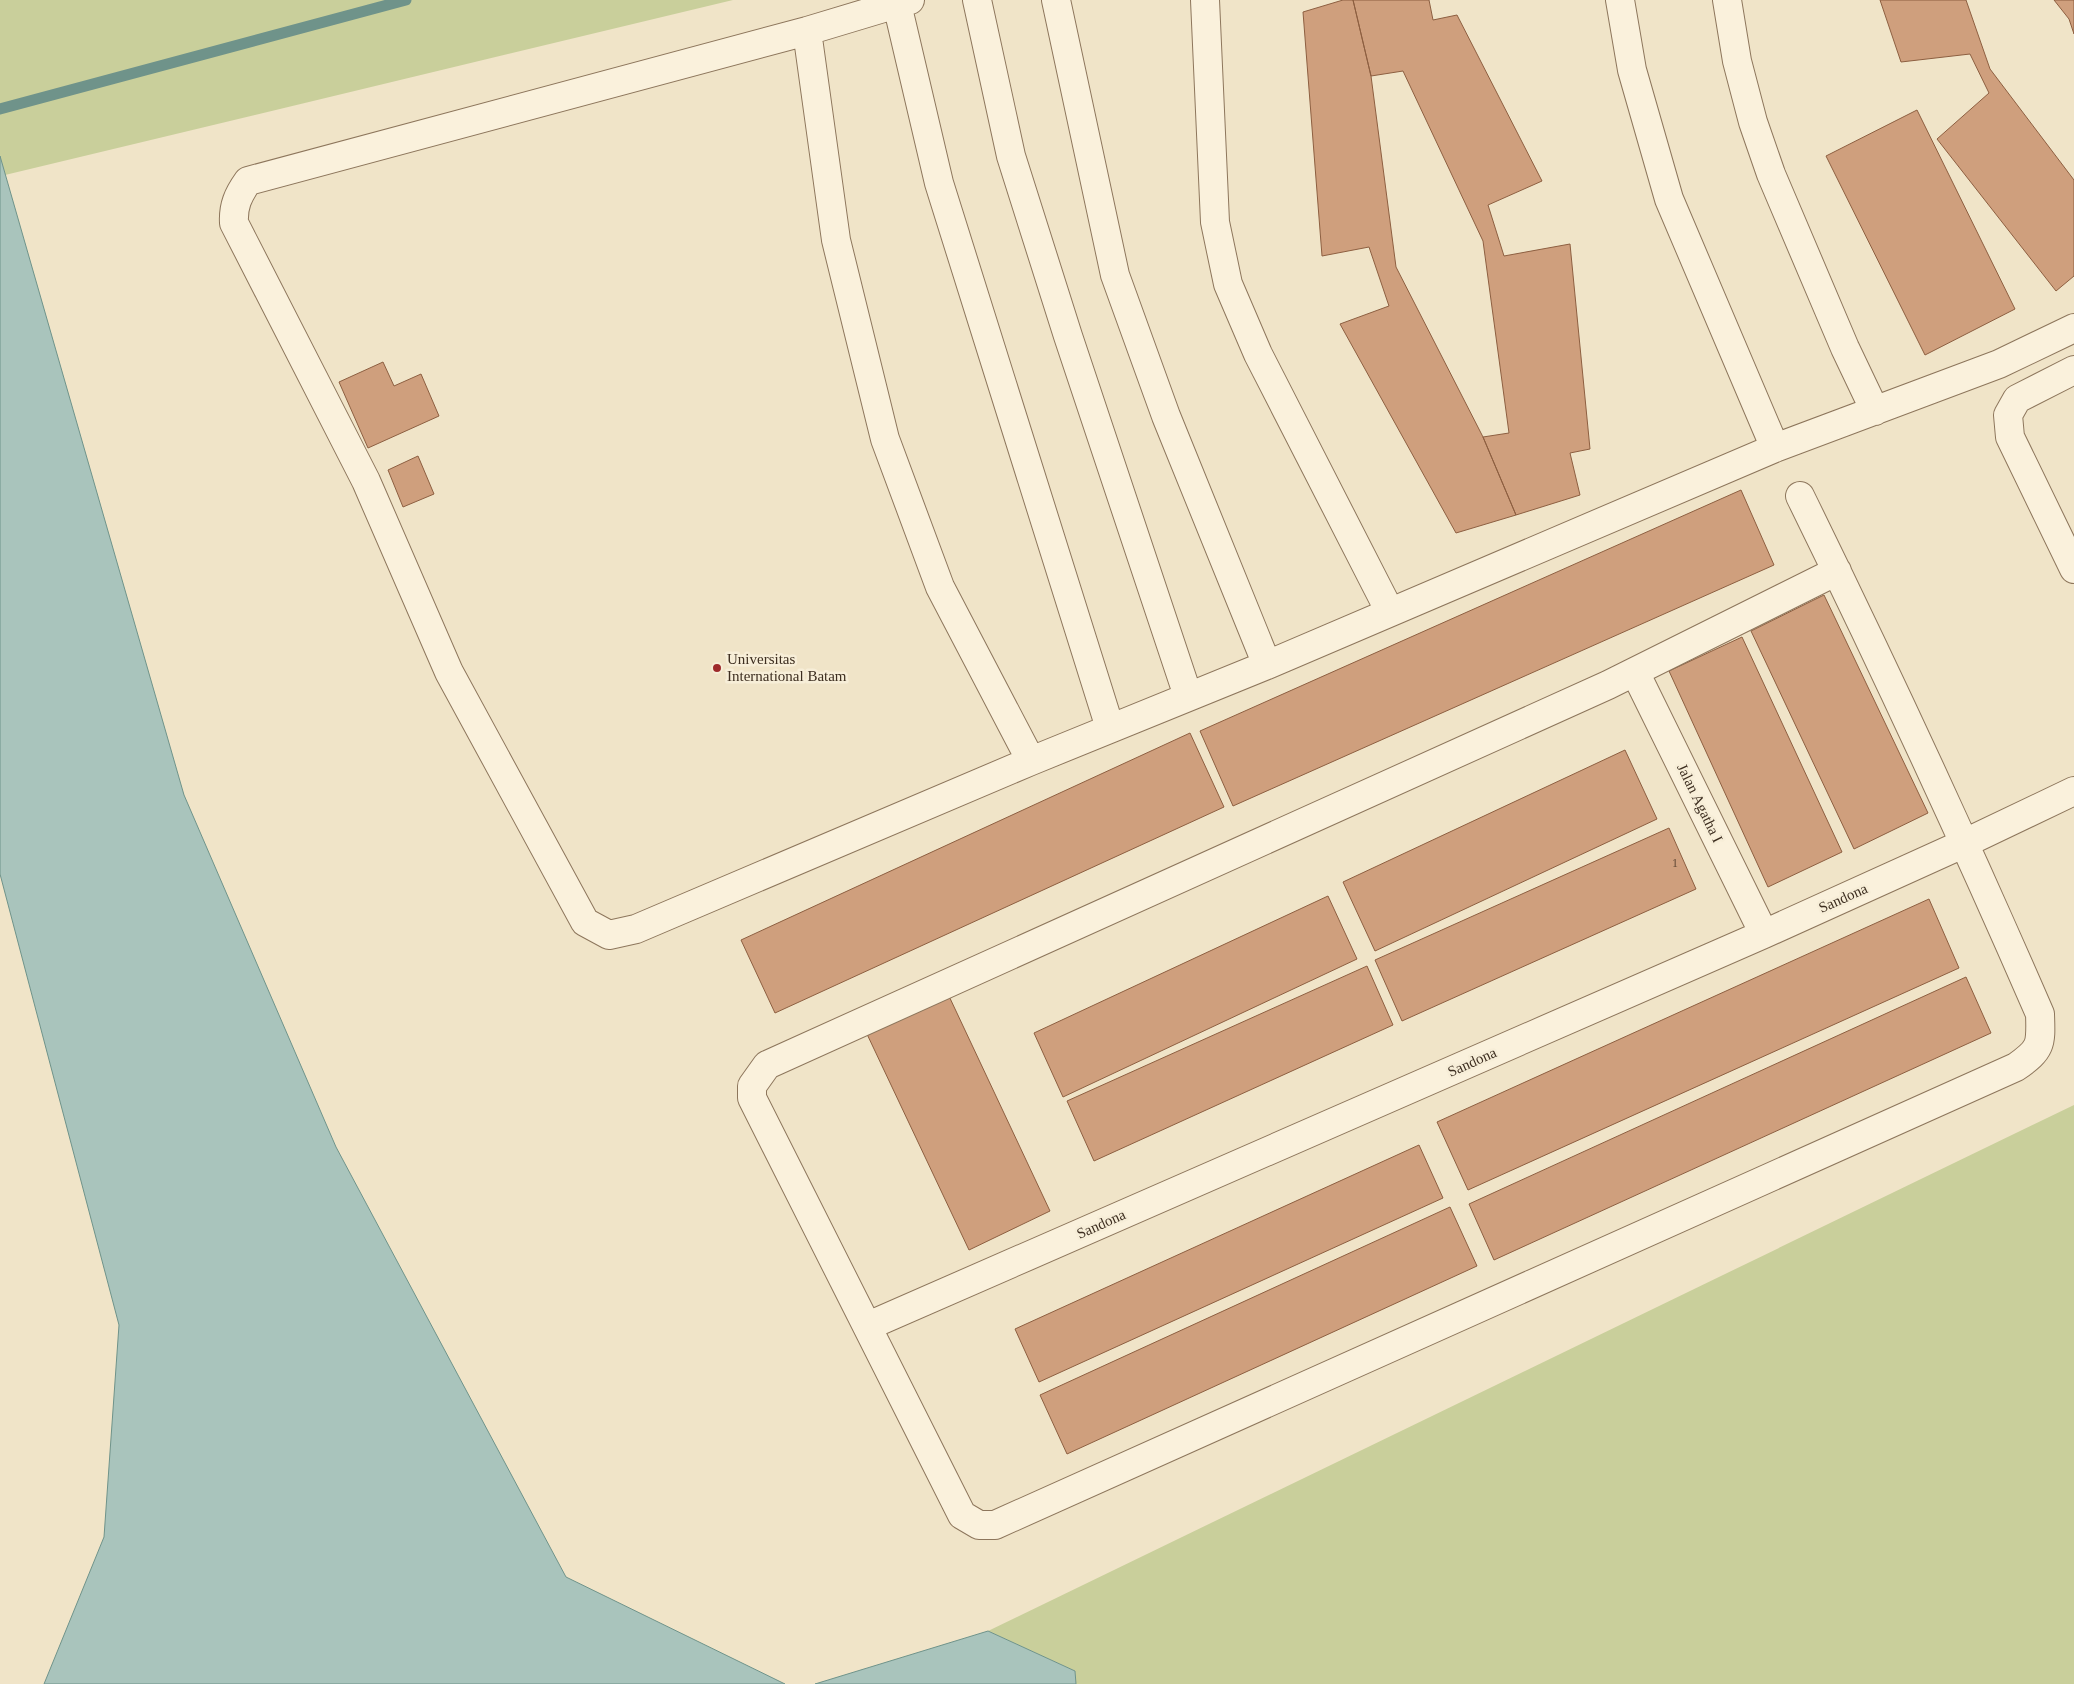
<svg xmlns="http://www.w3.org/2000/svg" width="2074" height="1684" viewBox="0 0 2074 1684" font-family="Georgia,serif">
  <rect width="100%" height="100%" fill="#f0e4c8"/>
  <path fill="#c9cf9b" d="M0,0H733L5,175L0,156Z
    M2074,1105V1684H1076L1075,1671L988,1631Z"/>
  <path fill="#a9c4bc" stroke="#6f938a" d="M0,156L184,795L336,1147L566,1577L785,1684H44L104,1537L119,1325L0,874Z
    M988,1631L1075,1671L1076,1684H815Z"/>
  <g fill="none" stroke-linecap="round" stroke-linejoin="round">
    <path stroke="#6f938a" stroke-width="11" d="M0,109L406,0"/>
  </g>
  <path fill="#cf9f7d" stroke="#8d5f41" d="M1343,0H1353L1371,76L1396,267L1483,437L1516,515L1456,533L1340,324L1389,306L1369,247L1322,256L1303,12Z
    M1353,0H1429L1433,20L1457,15L1542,181L1488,205L1504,256L1570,244L1590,449L1570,453L1580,495L1516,515L1483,437L1509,433L1483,241L1403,71L1371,76Z
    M1880,0H1966L1990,69L2074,180V276L2056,291L1937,139L1989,93L1970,54L1901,62Z
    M2054,0H2074V34L2069,19Z
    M1917,110L2015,309L1925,355L1826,156Z
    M383,362L394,386L421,374L439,416L368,448L339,382Z
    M418,456L434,494L403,507L388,470Z
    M1741,490L1774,565L1233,806L1200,731Z
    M1824,595L1928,813L1854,849L1751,631Z
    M1742,637L1842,852L1768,887L1669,671Z
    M1190,733L1224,807L775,1013L741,940Z
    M1625,750L1657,819L1375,951L1343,882Z
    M1669,828L1696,889L1402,1021L1375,960Z
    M1328,896L1357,959L1063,1097L1034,1033Z
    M1929,899L1959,968L1468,1190L1437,1122Z
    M1367,966L1393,1025L1094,1161L1067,1101Z
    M1966,977L1991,1033L1494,1260L1469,1204Z
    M948,994L1050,1211L969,1250L866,1032Z
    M1419,1145L1443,1198L1039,1382L1015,1329Z
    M1450,1207L1477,1266L1067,1454L1040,1395Z"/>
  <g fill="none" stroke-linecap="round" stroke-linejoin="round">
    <defs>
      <path id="minor" d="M910,0L807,31L248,181C238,195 233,206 234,223L366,481L449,672L585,922L609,935L636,929L1031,761L1267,665L1775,448L1999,364L2074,328
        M977,0L1011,156L1068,336L1188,696
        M1056,0L1115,275L1166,416L1267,665
        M1205,0L1215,222L1228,284L1258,354L1390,612
        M1620,0L1632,70L1669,199L1775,448
        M1727,0L1737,61L1753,122L1771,174L1845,348L1875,411
        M897,4L939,183L1110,728
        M807,31L836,240L885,439L940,587L1031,761
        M2074,370L2017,399L2008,415L2010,437L2074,569
        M1800,496C1884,667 1964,839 2040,1014C2041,1044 2042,1049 2016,1067L995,1525H979L962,1515L752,1098V1086L767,1065L1608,685L1837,571
        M1635,672L1764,934
        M868,1326L1764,934L1965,843L2074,791"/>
    </defs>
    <use href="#minor" stroke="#8d765c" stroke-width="30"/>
    <use href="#minor" stroke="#faf1dc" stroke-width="28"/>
  </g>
  <circle fill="#9e2a2b" stroke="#f7eed8" stroke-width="2" cx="717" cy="668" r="5"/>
  <g text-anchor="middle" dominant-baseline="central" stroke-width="5" stroke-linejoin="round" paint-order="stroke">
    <g font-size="12" fill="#624a37">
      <text x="1675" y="863">1</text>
    </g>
    <g font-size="15" fill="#3d2e20" stroke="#f7eed8" text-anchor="start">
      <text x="727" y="659">Universitas<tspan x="727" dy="17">International Batam</tspan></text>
    </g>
    <g font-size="15" fill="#3d2e20" stroke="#f7eed8">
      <text transform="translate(1700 803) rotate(64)">Jalan Agatha I</text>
      <text transform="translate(1843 898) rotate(-24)">Sandona</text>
      <text transform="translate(1472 1062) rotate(-24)">Sandona</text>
      <text transform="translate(1101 1224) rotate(-24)">Sandona</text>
    </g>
  </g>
</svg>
